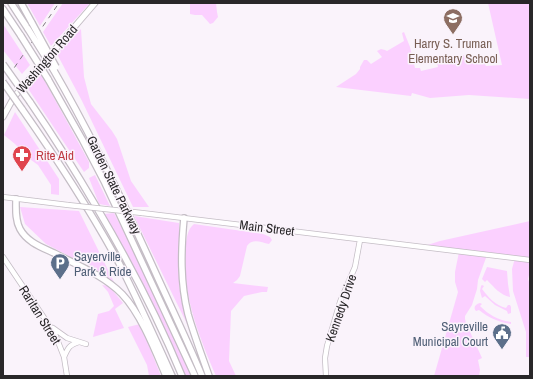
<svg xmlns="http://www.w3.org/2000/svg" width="533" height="379" viewBox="0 0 533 379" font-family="'Archivo Narrow',sans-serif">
  <rect width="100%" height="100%" fill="#faf3fb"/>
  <path fill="#fbd0ff" d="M27,3H55L40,26Z
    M63,3H90L51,46L43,32Z
    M190,3H216L217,12L218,17L213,23L210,24L202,15H195L190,14Z
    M488,3H530V99L469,95L430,98L412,93L411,96L336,87L356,74L360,69V67L364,60H367L371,64L382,57L377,51L381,49L385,50L387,51L404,41L402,33L404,32L410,47L415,68H420L421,71L438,67L437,62L464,55L465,60L480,57L486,66L502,65Z
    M3,24L30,65L22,74L3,50Z
    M81,29L84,77L91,104L112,131L117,139L131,181L149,207H133L82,101L57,54Z
    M41,74L89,162V168L84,172L69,150L27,87Z
    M15,112L59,179V195L51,194V185L38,165L27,157L15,144L4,135Z
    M95,175L110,206L99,204L89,178Z
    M20,207L79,211L114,282L80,258H73L46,244L25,224Z
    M114,213L125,234L192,376H185L169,339L145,288L104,214Z
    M134,216L179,223V285L183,306L189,328Z
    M530,221V271L528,279L530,284V357H526V332L513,291L512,269L515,258L487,255L478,280L477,289L472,305L465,316V319L466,323L482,358L478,360L480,370L479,376H434L458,292L455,282V272L459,252L421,247L440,241Z
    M194,224L263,234L270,237L272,240L269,244C261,242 252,238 247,246L240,276L237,280L233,283L268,287L267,292H262L244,296L231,311L229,361L236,376H216C198,334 180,289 186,243C187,236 188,229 194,224Z
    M487,267L507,271L508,284L510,297C500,295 494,287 487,280L485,282L482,279Z
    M102,285L109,286L123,303L115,309L124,328L93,337L98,314L109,311L114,306L108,292Z
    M482,285L484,286L482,289C489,298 495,305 506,308L508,305H510L511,307V313L508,314L507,311L495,305L485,296L482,298L480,291L481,286Z
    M480,303L482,304L480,306C489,315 498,320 511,322V324C498,322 489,318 479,310L476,311C473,308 475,304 480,303Z
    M140,324L143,331L161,376H149L147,365L128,327Z"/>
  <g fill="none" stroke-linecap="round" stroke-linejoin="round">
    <defs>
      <path id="secondary" d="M3,197L68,205
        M142,213L530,260
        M3,257L55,334L64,357L67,376
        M53,328L67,338L86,344
        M64,357C68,348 69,345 79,342
        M326,376L325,358L327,346L340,302L355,267L360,240"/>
      <path id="primary" d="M3,117L14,97L95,3"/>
      <path id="highway" d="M11,3L28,29
        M21,3L32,23
        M3,9L21,36
        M53,69C92,136 125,205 157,276C172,309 188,342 202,376
        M48,79L82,139L105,183L195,376
        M30,102C54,137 76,172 97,208C129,262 158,318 182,376
        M22,109C57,159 90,210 119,263C138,300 155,338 172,376
        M16,199C16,209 15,220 20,229C27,242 41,247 54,253C77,265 103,275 122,294C141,314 155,350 166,376
        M184,218C181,251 180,282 188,314C194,335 202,356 209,376"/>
    </defs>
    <use href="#secondary" stroke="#c4bdc5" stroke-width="6"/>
    <use href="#primary" stroke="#c4bdc5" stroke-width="7"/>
    <use href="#highway" stroke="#c4bdc5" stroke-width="8"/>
    <use href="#secondary" stroke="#fff" stroke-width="4.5"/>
    <use href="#primary" stroke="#fff" stroke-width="5"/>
    <use href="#highway" stroke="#fff" stroke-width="5.5"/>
    <path stroke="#7e7a7e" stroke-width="1" stroke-dasharray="5 5" stroke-linecap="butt" d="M3,84L59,3"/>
    <defs>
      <path id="secondary-bridge" d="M68,205L142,213"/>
      <path id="highway-bridge" d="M32,23L56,67
        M28,29L53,69
        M21,36L48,79
        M3,64L30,102
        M3,82L22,109"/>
    </defs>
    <use href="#secondary-bridge" stroke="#c4bdc5" stroke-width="6" stroke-linecap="butt"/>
    <use href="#highway-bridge" stroke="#c4bdc5" stroke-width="8" stroke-linecap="butt"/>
    <use href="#secondary-bridge" stroke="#fff" stroke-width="4.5"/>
    <use href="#highway-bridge" stroke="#fff" stroke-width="5.5"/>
  </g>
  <defs>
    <symbol id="school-pin" viewBox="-11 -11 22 30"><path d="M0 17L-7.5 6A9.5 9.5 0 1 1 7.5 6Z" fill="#8d6e63" stroke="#faf3fb"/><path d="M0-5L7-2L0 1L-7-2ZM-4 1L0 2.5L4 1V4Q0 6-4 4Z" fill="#fff"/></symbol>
    <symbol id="pharmacy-pin" viewBox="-11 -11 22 30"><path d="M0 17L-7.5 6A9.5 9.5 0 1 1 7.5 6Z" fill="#e0444e" stroke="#faf3fb"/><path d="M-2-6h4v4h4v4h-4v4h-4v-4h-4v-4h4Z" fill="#fff"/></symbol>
    <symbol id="parking-pin" viewBox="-11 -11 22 30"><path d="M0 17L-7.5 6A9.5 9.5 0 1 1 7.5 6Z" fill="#5c6f8a" stroke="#faf3fb"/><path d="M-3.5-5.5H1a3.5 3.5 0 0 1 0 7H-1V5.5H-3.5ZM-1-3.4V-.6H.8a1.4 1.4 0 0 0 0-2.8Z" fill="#fff"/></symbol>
    <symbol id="civic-pin" viewBox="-11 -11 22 30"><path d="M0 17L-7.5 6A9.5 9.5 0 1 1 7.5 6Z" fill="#5c6f8a" stroke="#faf3fb"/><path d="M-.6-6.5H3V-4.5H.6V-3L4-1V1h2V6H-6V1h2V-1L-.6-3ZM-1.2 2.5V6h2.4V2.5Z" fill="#fff"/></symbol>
  </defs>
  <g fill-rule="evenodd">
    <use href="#school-pin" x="442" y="7" width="22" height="30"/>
    <use href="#pharmacy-pin" x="11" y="144" width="22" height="30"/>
    <use href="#parking-pin" x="49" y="252" width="22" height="30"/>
    <use href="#civic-pin" x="491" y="322" width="22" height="30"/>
  </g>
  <g text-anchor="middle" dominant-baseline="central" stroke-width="3" stroke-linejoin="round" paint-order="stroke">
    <g font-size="13" fill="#785e54" stroke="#faf3fb">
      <text x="453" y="43">Harry S. Truman<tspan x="453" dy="15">Elementary School</tspan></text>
    </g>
    <g font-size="13" fill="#292729" stroke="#faf3fb">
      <text transform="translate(47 59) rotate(-49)">Washington Road</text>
      <text transform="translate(114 185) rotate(64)">Garden State Parkway</text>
      <text transform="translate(267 228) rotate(7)">Main Street</text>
      <text transform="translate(341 308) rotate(-71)">Kennedy Drive</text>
      <text transform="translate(40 315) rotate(58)">Raritan Street</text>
    </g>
    <g font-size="13" fill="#be3a42" stroke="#faf3fb" text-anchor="start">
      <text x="36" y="155">Rite Aid</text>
    </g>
    <g font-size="13" fill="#4e5e75" stroke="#faf3fb" text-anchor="start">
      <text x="74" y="256">Sayerville<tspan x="74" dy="15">Park &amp; Ride</tspan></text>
      <text x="488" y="326" text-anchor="end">Sayreville<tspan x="488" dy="15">Municipal Court</tspan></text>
    </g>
  </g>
  <rect width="533" height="379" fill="none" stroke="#292729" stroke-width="8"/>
</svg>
